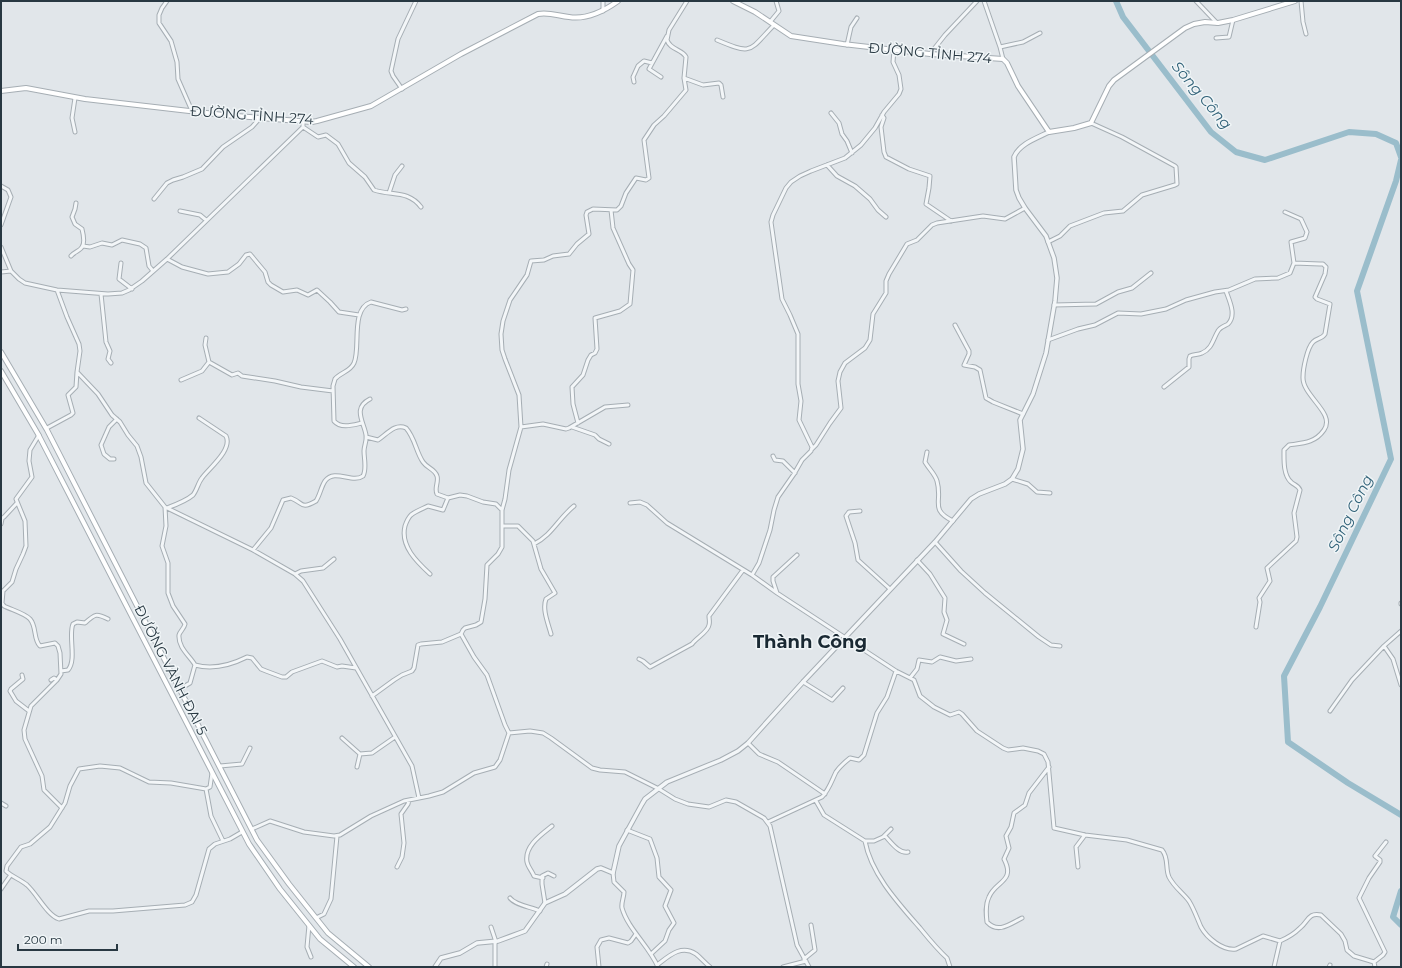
<svg xmlns="http://www.w3.org/2000/svg" width="1402" height="968" viewBox="0 0 1402 968" font-family="Montserrat,sans-serif">
  <rect width="100%" height="100%" fill="#e1e6ea"/>
  <g fill="none" stroke-linecap="round" stroke-linejoin="round">
    <path stroke="#9abdcb" stroke-width="6" d="M1116,1L1123,17L1211,132L1236,152L1265,160L1349,132L1376,134L1396,143L1401,157
      M1401,160L1396,181L1357,291L1391,459L1320,607L1284,676L1288,742L1348,783L1401,815
      M1401,891L1393,917L1401,925"/>
    <defs>
      <path id="minor" d="M167,1L162,8L159,15V23L171,41L177,62L178,79L192,111
        M984,1L1000,47L1003,59
        M1196,1L1217,23
        M1301,1L1303,22L1306,34
        M603,11V1
        M770,22L779,11L776,1
        M1216,38L1229,37L1233,20
        M717,40C753,55 748,52 774,25
        M847,45L851,27L857,18
        M1000,47L1023,42L1040,33
        M930,54L945,35L977,1
        M661,77L649,69L667,36
        M684,78L703,85L719,83L721,85L723,97
        M634,82L633,77L638,66L644,61L652,63
        M402,89L393,76L391,71L398,39L416,1
        M831,113L839,123L842,134L847,141L852,153
        M882,115L884,118L881,127L884,152L886,157L909,169L930,176L929,188L926,204L951,221
        M303,127L318,137L326,135L338,144L349,163L365,177L374,190C392,196 408,190 421,207
        M75,132L72,118L75,98
        M827,165L837,176L855,186L870,199L878,210L886,217
        M1,186L8,190L11,197L1,225
        M389,193L395,175L402,166
        M154,199L167,183L173,180L183,177L202,169L223,147L252,127L260,118
        M180,211L200,215L206,220
        M1048,242L1060,236L1070,226L1104,213L1123,211L1142,195L1175,185L1177,184L1176,167L1175,166L1122,137L1091,123
        M83,246L90,247L102,243L112,245L122,240L140,244L146,248L149,266L153,271
        M1,247L11,271L19,279L25,283L57,290L108,294L122,293L129,290L142,281L167,259L303,127V122
        M71,256C74,252 80,251 82,247C85,243 83,233 82,229L75,224L72,217L75,209L76,203
        M167,259L182,267L208,274L228,272L239,264L246,255L250,254L265,272L268,282L271,285L283,292L297,290L308,295L317,290L330,302L339,312L359,315
        M121,263L119,279L132,289
        M1,272L11,271
        M57,290L67,317L79,344L80,351L77,372L98,394L112,415L120,422L128,435L137,446L141,457L146,483L165,507L253,550L295,574L303,581L340,639L412,766L419,798
        M101,294L106,342L110,351L108,359L111,363
        M1054,305L1096,304L1118,292L1132,288L1151,273
        M955,325L969,351V354L964,365L975,367L980,370L986,398L993,402L1023,414
        M1048,340L1078,329L1095,325L1118,313L1141,314L1166,309L1186,300L1215,292L1229,290L1255,279L1278,278L1290,273L1294,263L1291,242L1305,238L1307,232L1301,219L1285,212
        M209,362L232,375L238,373L242,376L275,381L301,387L333,391
        M181,380L202,371L209,362L205,345L206,338
        M1164,387L1189,367V359L1190,356C1194,354 1198,355 1202,353C1212,349 1213,339 1218,331C1220,327 1225,326 1228,324C1237,315 1229,300 1226,291
        M362,423C353,425 341,429 334,421L333,386L335,379C341,372 350,372 354,363C361,348 350,309 371,302L402,310L406,309
        M578,423L573,404L572,387L583,375L588,360L591,355L595,353L597,349L595,318L620,311L630,304L633,270L629,264L613,228L611,210
        M521,427L543,424L566,429L569,428L605,407L628,405
        M572,427L595,435L599,439L609,444
        M47,428L71,415L73,413L68,395L76,387L77,372
        M39,435L30,450L29,461L32,477L16,499L25,521L26,546L23,554L16,569L12,582L3,591L2,603L4,606C12,610 24,613 30,619C37,627 33,639 40,646L55,643L58,646L60,653L61,674L57,680L31,706L24,730L25,739L42,776L44,790L62,808
        M366,437L378,440C387,434 395,423 406,428C415,438 416,452 423,462C427,468 435,469 437,476C439,482 434,488 437,494L448,498L460,495L467,496L483,502L496,504L502,510
        M812,449L816,445L830,423L841,408L838,381L840,372L845,363L865,348L870,340L873,314L886,293V281L889,274L907,244L917,240L932,225L937,223L983,216L1005,219L1025,208
        M927,452L925,462C929,469 935,474 937,481C943,502 929,509 953,521
        M773,456L775,460L783,461L795,473
        M114,459H110L104,454L101,445L109,427L117,419
        M1012,479L1028,484L1037,492L1050,493
        M630,503L640,502L647,505L667,523L752,575L777,593L896,671L914,680L920,696L934,707L950,715L959,712L962,714L977,731L1003,748L1008,750L1023,748L1038,751L1044,754L1048,762L1054,828L1085,835L1127,840L1162,850C1169,858 1165,868 1169,877C1174,887 1183,893 1189,901C1194,909 1197,918 1201,927C1207,938 1223,951 1236,949L1263,936L1280,941C1287,938 1295,933 1300,928C1308,922 1308,912 1321,915L1341,934L1345,941L1347,950L1354,956L1374,962
        M165,507L166,526L162,546L168,563V593L173,606L185,624C184,629 180,631 179,635C178,648 190,656 195,665L190,683L180,689
        M167,508C175,505 186,501 193,495C197,490 198,483 202,478C208,469 233,450 226,436L199,418
        M860,511L849,512L846,516L855,543L858,560L890,589
        M1,519L4,517L17,503
        M1,524L2,519
        M502,526H518L533,541L541,569L555,593L546,599C542,609 548,623 551,634
        M935,542L961,571L985,593L1039,637L1051,645L1060,646
        M534,544C552,535 558,519 574,506
        M253,550L271,528L283,500L291,498C304,503 300,510 316,501C320,495 321,487 325,481C335,468 352,484 363,476C367,469 364,459 364,451C364,446 367,441 366,435C364,422 352,408 370,399
        M917,560L930,574L945,598L944,612L947,620L943,634L964,644
        M295,574L301,571L323,568L334,559
        M430,574C417,562 400,546 405,526C406,523 408,518 411,515C416,511 422,509 428,506L443,510L448,498
        M752,575L759,563L770,530L774,510L778,497L794,474L802,460L811,451L812,447L799,420L801,401L798,384V334L790,315L782,299L771,222L773,215L786,188L791,182L800,176L811,171L845,158L861,145L875,128L884,112L899,94L901,89L899,75L893,62L894,50
        M777,593L773,581V577L797,555
        M1401,604V603
        M1256,627L1260,602L1259,598L1270,581L1267,568L1296,541L1297,537L1294,513L1300,490C1298,485 1294,485 1291,482C1283,475 1284,459 1284,450L1289,445C1303,443 1315,443 1324,430C1336,413 1302,396 1303,377C1303,369 1307,348 1313,342C1317,338 1322,339 1325,334L1330,304L1317,299L1315,297L1325,274L1326,267L1323,264H1320L1294,263
        M1384,646L1393,659L1401,685
        M639,659L643,661L650,667L692,644C696,638 708,632 709,625C710,622 709,619 709,616L743,570
        M195,665C213,670 231,665 247,657L252,658L261,669L266,671L282,677H286L292,672L322,661L337,667L342,666L356,668
        M61,671L68,670C77,660 68,635 73,624L77,622L85,623C95,614 96,613 108,619
        M22,675L23,679L11,689L10,691L16,701L29,711
        M910,678L917,669L919,660L932,662L940,657L956,661L971,659
        M51,680L54,678L57,680
        M803,682L832,700L843,688
        M372,696L394,680L402,675L412,671L414,668L418,645L421,644L442,642L461,634
        M1330,711L1352,680L1384,646L1401,631
        M509,733L530,731L543,733L551,738L592,768L600,770L625,772L659,789L675,799L688,804L709,807L726,800L736,802L764,818L770,826L797,945L809,967
        M342,738L360,754L357,767
        M748,743L759,754L778,762L825,794
        M360,754L372,753L395,737
        M220,766L242,764L250,748
        M212,773L210,787L206,789L171,783L149,782L120,768L100,766L79,769L70,786L65,803L50,827L30,844L21,847L7,866L6,871C12,877 20,879 27,885C37,894 47,915 59,919L89,911H113L185,905L192,902L196,895L209,849L215,844L230,839L242,832
        M206,789L211,816L223,841
        M816,801L824,815L865,841H874L883,837L891,829
        M1,803L6,806
        M768,822L822,797C829,790 832,780 836,772C840,766 845,762 850,758L859,760L864,755L877,713L887,697L896,671
        M252,829L270,821L304,832L334,836L340,835L371,816L404,801L429,796L443,792L474,773L495,767L500,760L509,733L505,725L487,675L474,657L461,634L463,630L465,628L476,625L481,622L485,599L487,565L498,554L502,547V510L505,499L509,470L521,427L519,395L505,359L502,350L501,334L503,321L510,300L527,275L531,261L544,260L553,256L569,254L577,244L589,234L586,215L587,212L593,209L617,210L621,206L626,193L636,178L646,180L649,178L644,140L654,125L664,116L686,90L684,78L686,57C682,49 670,50 667,40L669,30L687,1
        M627,830L650,839L657,858L659,877L671,890L665,906L674,923L669,930L665,941L651,954
        M885,836C891,842 899,854 908,852
        M865,841C871,874 899,904 920,928C929,939 937,949 947,958L950,967
        M397,867L402,857L404,843L401,814L408,804L409,800
        M1078,867L1076,847L1085,835
        M613,873L614,882L624,892C624,897 621,903 622,908C628,929 649,946 658,967
        M543,878L534,876C532,871 528,867 527,862C524,846 542,834 552,826
        M1,889L10,876
        M510,898C515,905 531,907 540,911
        M545,903L542,884V876L548,873L554,876
        M316,918L324,914L331,899L337,836
        M1022,918C1010,924 998,934 987,922C986,914 985,905 989,897C995,881 1016,882 1004,859L1009,848L1006,836L1011,827L1014,813L1025,805L1029,793L1049,767
        M309,925L307,947L311,957
        M491,927L496,942
        M495,942V967
        M804,959L815,950L811,925
        M657,965C669,956 681,944 696,954C701,958 705,963 710,967
        M546,967L547,964
        M599,967L597,947L601,940L609,938L628,943L631,941L636,934
        M783,967L806,961
        M1274,967L1280,941
        M1329,967L1330,965
        M1375,967L1374,962L1383,955L1385,952L1359,898L1369,878L1380,862V860L1375,856L1386,842"/>
      <path id="tertiary" d="M435,967L441,958L460,953L477,943L498,941L525,931L545,903L565,894L597,869L601,868L613,873L619,846L642,804L645,799L667,782L721,760L738,751L748,743L803,682L935,542L971,499L979,494L1005,484L1012,479L1018,469L1023,449L1020,420L1033,394L1046,353L1055,301L1057,278L1054,258L1046,236L1025,208L1019,198L1016,190L1014,157C1019,144 1037,138 1049,132"/>
      <path id="secondary" d="M733,1L755,12L791,36L843,44L930,54L1003,59L1007,63L1018,86L1049,132L1074,128L1091,123L1109,86L1114,80L1185,28L1194,24L1205,22L1218,23L1233,20L1295,1
        M1,91L26,88L85,99L224,115L312,122L317,121L371,106L461,54L538,14C550,12 558,16 569,17C587,20 604,11 618,1
        M1,352L47,430L257,840L289,884L328,933L369,967
        M1,371L38,434L249,844L280,889L320,939L354,967"/>
    </defs>
    <use href="#minor" stroke="#a6aeb4" stroke-width="5"/>
    <use href="#tertiary" stroke="#a6aeb4" stroke-width="5.5"/>
    <use href="#secondary" stroke="#a6aeb4" stroke-width="6"/>
    <use href="#minor" stroke="#f3f6f8" stroke-width="3"/>
    <use href="#tertiary" stroke="#f3f6f8" stroke-width="3.5"/>
    <use href="#secondary" stroke="#fff" stroke-width="4"/>
  </g>
  <g text-anchor="middle" dominant-baseline="central" stroke-width="3" stroke-linejoin="round" paint-order="stroke">
    <g font-size="14" fill="#283842" stroke="#f0f5f7">
      <text transform="translate(930 53) rotate(5)">ĐƯỜNG TỈNH 274</text>
      <text transform="translate(252 115) rotate(4)">ĐƯỜNG TỈNH 274</text>
      <text transform="translate(171 670) rotate(63)">ĐƯỜNG VÀNH ĐAI 5</text>
    </g>
    <g font-size="15" font-style="italic" fill="#306178" stroke="#f0f5f7">
      <text transform="translate(1202 95) rotate(50)">Sông Công</text>
      <text transform="translate(1350 513) rotate(-64)">Sông Công</text>
    </g>
    <g font-size="18" font-weight="bold" fill="#1a2933" stroke="#f0f5f7">
      <text x="810" y="642">Thành Công</text>
    </g>
  </g>
  <rect width="1402" height="968" fill="none" stroke="#283842" stroke-width="4"/>
  <path d="M18 944v6h99v-6" fill="none" stroke="#283842" stroke-width="2"/>
  <text x="24" y="944" font-size="12" fill="#283842" stroke="#f0f5f7" stroke-width="3" paint-order="stroke">200 m</text>
</svg>
